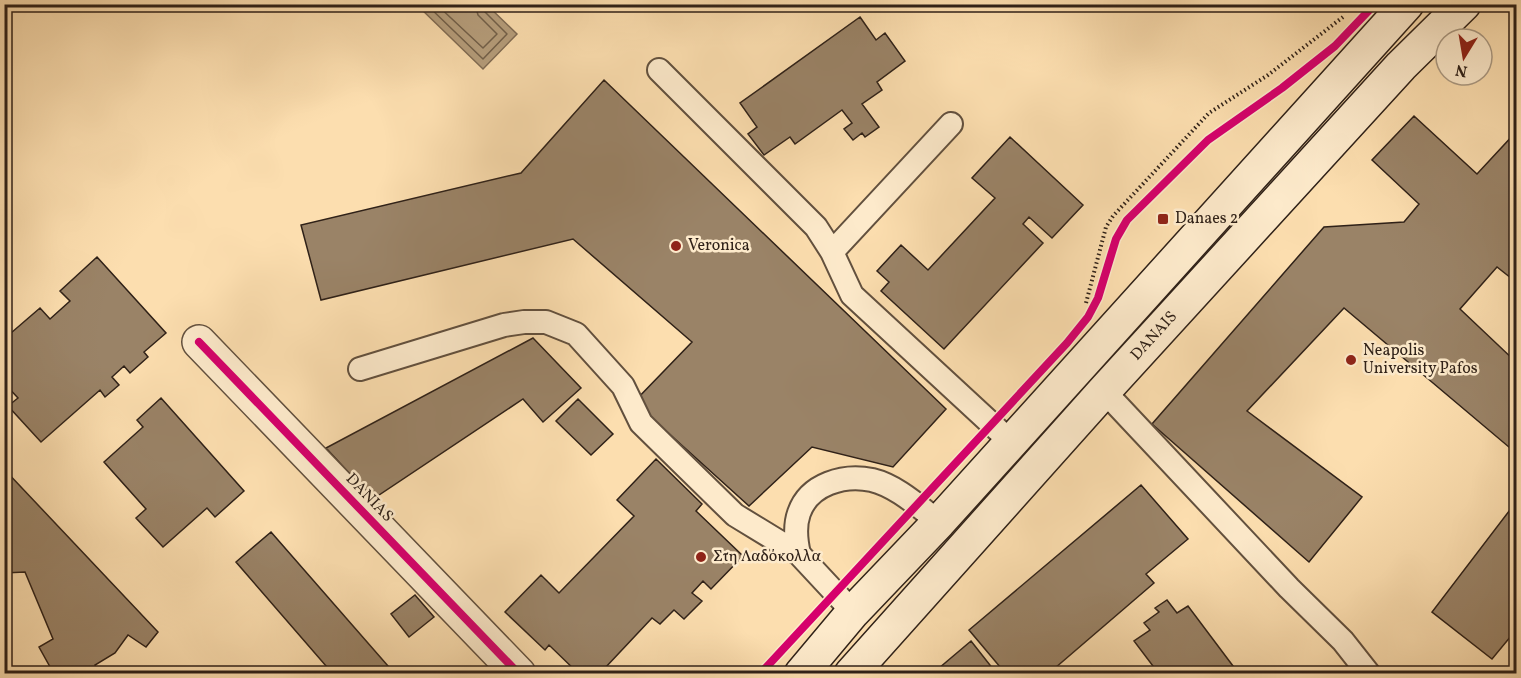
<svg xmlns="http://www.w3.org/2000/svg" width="1521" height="678" viewBox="0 0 1521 678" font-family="Vollkorn,serif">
  <rect width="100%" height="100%" fill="#fcdeaf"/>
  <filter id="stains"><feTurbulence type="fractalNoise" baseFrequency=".00333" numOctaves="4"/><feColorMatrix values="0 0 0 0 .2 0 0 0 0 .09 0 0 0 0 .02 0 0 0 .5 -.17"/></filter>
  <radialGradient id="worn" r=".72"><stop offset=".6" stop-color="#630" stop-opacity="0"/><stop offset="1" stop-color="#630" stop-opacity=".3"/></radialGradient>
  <path fill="#b69e7c" stroke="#806c54" stroke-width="1.5" d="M417,5H487L517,34L483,69Z"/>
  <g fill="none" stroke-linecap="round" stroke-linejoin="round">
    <path stroke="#72604a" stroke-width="1.5" d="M426,4L483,59L507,34L484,11L483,4
      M436,4L483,48L497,34L478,15L475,4"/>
  </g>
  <path fill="#9a8367" stroke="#2f2118" stroke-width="1.5" d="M860,17L876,40L885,33L905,61L877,82L882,90L862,104L879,127L865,137L862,133L853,140L844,129L852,123L842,110L795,144L790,137L764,155L748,134L757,127L740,103Z
    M604,80L946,409L893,467L812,447L749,506L634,402L692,342L573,239L321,300L301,225L521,173Z
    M1414,116L1477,174L1516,132V282L1497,267L1460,309L1516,362V453L1344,308L1247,411L1362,497L1309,562L1152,424L1324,227L1404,222L1419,204L1372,160Z
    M1010,137L1083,205L1052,238L1029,217L1023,224L1043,243L944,349L881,291L889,282L877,271L901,245L928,270L995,198L972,178Z
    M97,257L166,333L144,352L148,357L130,373L124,366L112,377L119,385L105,397L100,390L41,442L8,406L18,398L4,383V339L40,308L50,319L70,301L60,291Z
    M533,338L581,388L543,422L523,399L373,499L326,448Z
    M161,398L244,491L215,517L207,508L163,547L136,518L146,509L104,462L143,427L137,420Z
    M578,399L613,434L591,455L556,421Z
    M656,459L702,504L696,511L743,556L711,589L703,581L692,593L702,601L684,619L674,610L660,624L652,618L605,668L611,674H579L549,645L545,650L505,612L541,575L559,593L634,516L617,500Z
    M4,469L158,632L146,647L128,635L115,653L95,665L100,674H54L39,647L53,639L25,572L4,573Z
    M1141,485L1188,539L1146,574L1154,583L1048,674H1006L969,630Z
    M1516,502V630L1492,659L1432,612Z
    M271,532L395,674H333L236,562Z
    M415,595L434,617L409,637L391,614Z
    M1167,600L1177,613L1188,606L1233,666L1224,674H1159L1134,641L1150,630L1144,623L1159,612L1155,608Z
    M971,641L997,674H932Z"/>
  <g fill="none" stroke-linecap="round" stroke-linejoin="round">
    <defs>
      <path id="service" d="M659,70L816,227L832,252L852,295L1011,442
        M832,252L951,124
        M360,369L504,325L524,322H546L576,334L623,386L641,423L735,515L799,554L853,612
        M1104,391L1289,588L1343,641L1369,674
        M799,554C796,541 794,527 799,513C809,484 844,474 872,480C897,486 919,507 939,522"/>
      <path id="minor" d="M199,342L519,674"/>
      <g id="secondary">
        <path d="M801,674L853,612L939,522L1407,4"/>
        <path id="s1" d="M851,674L1104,391L1401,66L1464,4"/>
      </g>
    </defs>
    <use href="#service" stroke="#62503e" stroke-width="26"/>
    <use href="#minor" stroke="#62503e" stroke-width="36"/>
    <use href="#secondary" stroke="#2f2118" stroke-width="36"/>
    <path stroke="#2f2118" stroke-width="4" stroke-dasharray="1.5 3" stroke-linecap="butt" d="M1086,303L1106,227L1113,216L1209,113L1268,75L1343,17"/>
    <use href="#service" stroke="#fdeacb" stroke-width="22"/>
    <use href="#minor" stroke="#fdeacb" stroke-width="33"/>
    <use href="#secondary" stroke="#fdeacb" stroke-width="33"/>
    <defs>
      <path id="cycleway" d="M199,342L519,674
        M760,674L1067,343L1088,317L1098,298L1116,239L1127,220L1208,140L1282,88L1335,46L1375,4"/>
    </defs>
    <use href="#cycleway" stroke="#fdeacb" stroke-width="11"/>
    <use href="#cycleway" stroke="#d6006c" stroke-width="8"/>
  </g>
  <g fill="#8f2418" stroke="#fdeacb" stroke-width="2">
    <rect x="1157" y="213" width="12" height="12" rx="3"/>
    <circle cx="676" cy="246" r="6"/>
    <circle cx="1351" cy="360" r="6"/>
    <circle cx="701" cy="557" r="6"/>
  </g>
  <g text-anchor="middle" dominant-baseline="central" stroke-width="5" stroke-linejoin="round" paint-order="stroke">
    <g font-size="16" fill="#2f2118" stroke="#fdeacb" text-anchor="start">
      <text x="1175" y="219">Danaes 2</text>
      <text x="688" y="246">Veronica</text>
      <text x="1363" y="351">Neapolis<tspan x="1363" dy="18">University Pafos</tspan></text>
      <text x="713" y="557">Στη Λαδόκολλα</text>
    </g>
    <g font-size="16" fill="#2f2118" stroke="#fdeacb">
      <text stroke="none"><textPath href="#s1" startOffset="454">DANAIS</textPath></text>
      <text transform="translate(369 498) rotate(46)">DANIAS</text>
    </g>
  </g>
  <rect width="1521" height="678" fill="none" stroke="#fcdeaf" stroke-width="24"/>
  <rect x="6" y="6" width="1509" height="666" fill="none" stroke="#2f2118" stroke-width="3"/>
  <rect x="12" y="12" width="1497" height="654" fill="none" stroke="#2f2118" stroke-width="1.5"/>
  <g transform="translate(1464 57) rotate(191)"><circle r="28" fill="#fdeacb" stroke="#ab9a83" stroke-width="1.5"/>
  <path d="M0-4.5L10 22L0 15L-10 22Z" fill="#8f2418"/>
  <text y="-9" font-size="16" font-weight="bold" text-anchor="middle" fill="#2f2118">N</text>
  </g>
  <rect width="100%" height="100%" filter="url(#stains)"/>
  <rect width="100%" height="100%" fill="url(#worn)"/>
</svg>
